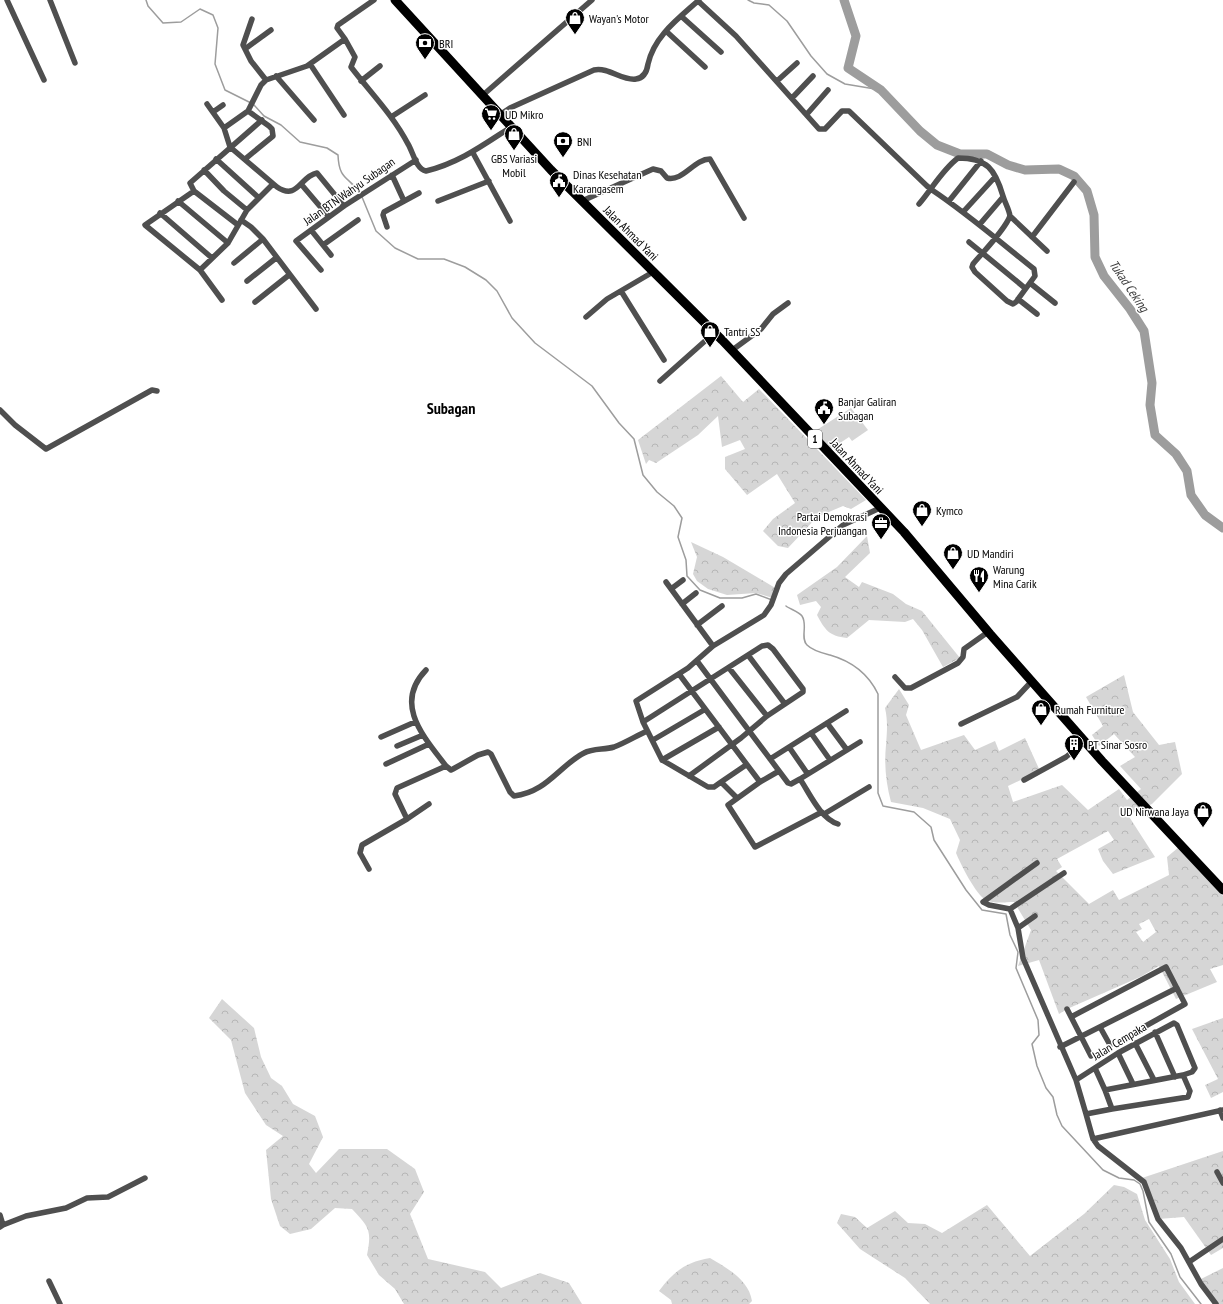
<svg xmlns="http://www.w3.org/2000/svg" width="1223" height="1304" viewBox="0 0 1223 1304" font-family="'PT Sans Narrow',sans-serif">
  <defs>
    <pattern id="forest-crowns" width="20" height="18" patternUnits="userSpaceOnUse"><rect width="20" height="18" fill="#d6d6d6"/><path d="M2 6a3 3 0 1 1 6 0M12 15a3 3 0 1 1 6 0" fill="none" stroke="#b6b6b6"/></pattern>
  </defs>
  <rect width="100%" height="100%" fill="#fff"/>
  <path fill="#d6d6d6" d="M851,408L868,430L852,441L849,437L828,451L812,433Z"/>
  <path fill="url(#forest-crowns)" fill-rule="evenodd" d="M721,376L743,402L759,389L866,500L851,509L843,506L817,517L788,548L778,546L763,531L773,519L795,503L777,474L747,495L725,469V457L745,449L740,440L722,447L718,416L698,435L656,463L649,460L646,464L638,440Z
    M867,536L870,553L845,577L859,587L862,582L893,594L906,604L922,611L960,658L943,667L922,630L913,619L905,622L869,620L847,638C829,636 825,630 817,615L821,607L816,601L800,605L797,595L837,567Z
    M691,542L723,557L777,589L773,598L756,593L727,595L708,589L697,581L693,574L697,557Z
    M1124,675L1133,712L1159,745L1175,742L1182,774L1152,804L1128,815L1155,857L1113,874L1103,861L1098,849L1114,840L1108,831L1057,859L1062,867L1056,871L1089,904L1113,890L1119,900L1169,875L1167,857L1179,847L1223,896V965L1210,969L1217,982L1176,999L1159,966L1140,977L1067,1009L1059,1014L1039,960L1018,966L1031,930L1014,902C1005,902 994,904 986,900C976,895 960,863 956,853L960,840L950,819L923,808L891,802C886,783 884,765 886,745C887,732 888,721 885,708L899,689L909,705L906,715L921,750L964,735L975,750L995,741L999,751L1025,738L1040,771L1008,786L1013,802L1062,785L1088,810L1119,789L1127,800L1141,789L1120,766L1135,757L1114,734L1099,746L1092,735L1103,726L1086,697ZM1149,919L1156,932L1143,942L1136,932L1142,929L1139,924Z
    M222,999L254,1028L261,1057L271,1078L282,1086L293,1104L315,1116L323,1137L309,1164L316,1173L339,1149H387L415,1169L424,1192L410,1214L428,1259L485,1272L501,1288L540,1273L569,1283L582,1304H404L395,1289L379,1275L367,1255C372,1230 369,1227 352,1209L335,1208L311,1229L290,1234L280,1226L271,1199L266,1150L283,1136L266,1125L245,1093L231,1040L209,1018Z
    M1223,1018V1092L1211,1098L1205,1085L1218,1079L1192,1029Z
    M1223,1151V1248L1211,1255L1184,1217L1158,1219L1148,1190L1139,1179Z
    M1114,1185L1124,1187L1137,1194L1145,1220L1170,1259L1179,1282L1195,1304H930L905,1278L860,1249L837,1223L841,1214L855,1217L867,1228L895,1211L908,1223L925,1224L942,1233L987,1205L1030,1256L1084,1214Z
    M710,1258C727,1268 749,1280 752,1301L749,1304H672L671,1300L659,1291C674,1271 686,1262 710,1258Z
    M1223,1268V1304H1216L1199,1280Z"/>
  <g fill="none" stroke-linecap="round" stroke-linejoin="round">
    <path stroke="#9d9d9d" stroke-width="1.5" d="M146,0L148,6L163,23L181,22L200,9L213,15L218,28L215,64L225,90L251,103
      M748,0L754,3L769,5L787,21L811,56L827,74L845,84L881,90
      M254,105L264,116L281,125L300,142L327,148L338,155C339,182 350,176 360,194
      M362,197L376,231L395,248L418,259H444L465,267L486,280L497,291L512,318L535,343L592,386L619,423L634,439L643,475L657,492L674,506L682,518L678,537L686,560L687,576L700,590L720,598H742L756,594L772,600
      M786,606C790,609 799,612 802,616C808,625 800,638 807,645C813,651 822,653 830,655C851,661 868,673 878,694V793L883,806L914,812L931,827L934,840L966,890L982,910L1006,914L1010,935L1018,952L1016,968L1038,1020L1039,1035L1032,1044L1037,1066L1046,1088L1053,1097L1057,1115L1062,1126L1103,1170L1119,1178L1134,1180L1140,1184L1143,1191L1149,1222L1171,1254L1180,1277L1201,1304"/>
    <path stroke="#9d9d9d" stroke-width="9" d="M844,0L856,36L848,68L881,90L920,131L937,145L960,154H987L1008,165L1025,170L1059,169L1074,176L1087,191L1094,215L1095,257L1104,276L1130,309L1144,331L1152,383L1150,405L1155,435L1176,454L1187,471L1191,495L1205,515L1223,528"/>
    <path stroke="#4f4f4f" stroke-width="5.5" d="M7,0L44,80
      M50,0L75,63
      M374,0L338,25L337,28L345,39L355,57L351,67C370,92 393,115 408,144C413,152 416,169 426,171C459,163 483,145 511,127
      M698,1L736,36L819,129H825L842,111H849L927,186L932,190C968,214 1000,242 1034,269L1035,276L1016,302L1013,304L1007,301L975,272L972,267L973,264C983,252 1005,230 1010,216C1009,209 1005,203 1003,196C995,169 987,158 958,158C942,170 932,189 919,204
      M681,16L721,52
      M252,19L243,45L251,61L266,80
      M667,32L705,67
      M245,49L271,30
      M310,64L344,115
      M276,76L314,120
      M361,81L380,66
      M777,81L797,63
      M483,95L592,0
      M793,97L813,76
      M207,104L224,128L230,147L277,187C298,201 300,176 317,173L344,206
      M213,112L223,105
      M501,114L510,108L594,70C609,67 622,81 636,79C644,78 647,71 648,64C654,36 679,18 699,0
      M807,114L828,90
      M391,117L425,95
      M224,128L248,111L261,85L266,80L307,66L345,39
      M473,153L510,221
      M216,159L259,198
      M245,159L273,136L272,129L269,126L248,111
      M204,170L224,191L247,210
      M392,175L404,201
      M301,184L329,217
      M194,191L145,225L200,270L222,300
      M178,201L228,243
      M438,201L489,181
      M582,201L653,169L661,171L667,178C683,182 694,159 710,159L744,218
      M949,201L981,161
      M964,211L995,177
      M160,213L212,258
      M1010,216L1047,251
      M241,220L251,227L263,239L316,309
      M980,224L1003,197
      M238,225L194,191L190,183L262,120
      M387,227L383,215L384,212L419,193
      M311,230L331,255
      M1032,237L1074,182
      M969,242L1025,288
      M323,245L358,220
      M234,263L263,239
      M200,270L228,243L247,210L273,184
      M321,270L296,241L344,206L416,160
      M247,281L276,258
      M1030,283L1055,303
      M621,291L664,360
      M1018,299L1037,314
      M255,302L289,275
      M586,317L607,299L653,272
      M731,351L761,329L773,314L788,303
      M660,381L714,333
      M0,410L15,425L46,449L152,390L157,391
      M666,582L713,646
      M671,589L683,580
      M682,604L696,593
      M697,625L722,606
      M748,655L785,704
      M697,661L788,783L791,784L800,779C810,794 820,818 838,824
      M729,668L767,716
      M679,674L760,782L779,771
      M895,677L905,688H911L958,663L963,657L964,649L988,632
      M643,722L762,646L768,645L773,649L803,689V692L767,716L741,738L689,776
      M827,723L847,750
      M961,724L1017,697L1032,681
      M811,733L830,760
      M381,737L415,722
      M653,740L704,710
      M397,746L423,735
      M789,747L807,773
      M770,759L846,711
      M662,760L719,727
      M386,764L429,744
      M446,766L451,770L453,769L478,755L488,752L491,754L510,792L514,796C547,792 559,766 584,753C593,748 604,750 614,747C625,743 636,736 647,731
      M800,779L860,742
      M1024,780L1066,757L1085,741
      M721,782L746,765
      M760,782L728,805L755,847L822,812
      M737,798L721,782L714,787H708L662,760L643,722L636,701L688,668L713,646L764,615L771,605L779,583L786,574L843,525L880,508
      M824,814L869,787
      M407,819L429,804
      M1037,863L983,902L989,905L1010,909L1018,928L1023,958L1076,1080L1086,1114L1112,1109L1105,1090L1183,1075L1192,1072L1195,1068L1177,1025L1174,1023L1118,1053L1076,1080
      M369,869L360,853L362,845L407,819L395,794L397,788L446,766C424,737 393,704 426,670
      M1010,909L1064,873
      M1018,928L1035,916
      M1067,1009L1091,1056
      M1071,1017L1166,967L1185,1004L1142,1028
      M1100,1027L1110,1045
      M1155,1032L1175,1077
      M1135,1043L1154,1080
      M1060,1047L1177,988
      M1118,1053L1133,1084
      M1095,1068L1105,1090
      M1112,1109L1188,1097L1190,1091L1183,1075
      M1220,1110L1223,1118
      M1086,1114L1093,1139L1098,1146L1144,1182L1158,1219L1181,1248L1201,1284L1216,1304
      M1093,1139L1223,1110
      M1217,1172L1223,1183
      M0,1215L3,1225L0,1227
      M3,1225L26,1216L66,1208L87,1198L108,1197L145,1178
      M1189,1262L1223,1239
      M49,1281L60,1304"/>
    <path stroke="#000" stroke-width="9" d="M395,0L551,170L722,340L904,532L990,634L1102,761L1223,890"/>
  </g>
  <defs>
    <symbol id="shop-pin" viewBox="-11 -11 22 30"><path d="M0 17L-7.5 6A9.5 9.5 0 1 1 7.5 6Z" fill="#000" stroke="#fff"/><path d="M-5-2.5h2.3a2.7 3.5 0 0 1 5.4 0H5L5.5 6h-11ZM-1.5-2.5h3a1.5 2.3 0 0 0-3 0Z" fill="#fff"/></symbol>
    <symbol id="bank-pin" viewBox="-11 -11 22 30"><path d="M0 17L-7.5 6A9.5 9.5 0 1 1 7.5 6Z" fill="#000" stroke="#fff"/><path d="M-6-4H6V4H-6ZM0-2.3a2.3 2.3 0 1 0 0 4.6a2.3 2.3 0 1 0 0-4.6Z" fill="#fff"/></symbol>
    <symbol id="supermarket-pin" viewBox="-11 -11 22 30"><path d="M0 17L-7.5 6A9.5 9.5 0 1 1 7.5 6Z" fill="#000" stroke="#fff"/><path d="M-6-5.5h2.5l.6 2H6L4.5 2H-2.5L-4.4-4H-6ZM-1.5 3.2a1.3 1.3 0 1 0 .1 0ZM3 3.2a1.3 1.3 0 1 0 .1 0Z" fill="#fff"/></symbol>
    <symbol id="civic-pin" viewBox="-11 -11 22 30"><path d="M0 17L-7.5 6A9.5 9.5 0 1 1 7.5 6Z" fill="#000" stroke="#fff"/><path d="M-.6-6.5H3V-4.5H.6V-3L4-1V1h2V6H-6V1h2V-1L-.6-3ZM-1.2 2.5V6h2.4V2.5Z" fill="#fff"/></symbol>
    <symbol id="office-pin" viewBox="-11 -11 22 30"><path d="M0 17L-7.5 6A9.5 9.5 0 1 1 7.5 6Z" fill="#000" stroke="#fff"/><path d="M-6-3h4V-5.5h4V-3h4V5H-6ZM-1-4.5V-3h2v-1.5ZM-6 0V1H6V0Z" fill="#fff"/></symbol>
    <symbol id="restaurant-pin" viewBox="-11 -11 22 30"><path d="M0 17L-7.5 6A9.5 9.5 0 1 1 7.5 6Z" fill="#000" stroke="#fff"/><path d="M-5-6h1v4h1v-4h1v4h1v-4h1v5L-1.5 .5V6h-2V.5L-5-1ZM5-6V6H3V1.5H1.5Q1.5-4 5-6Z" fill="#fff"/></symbol>
    <symbol id="building-pin" viewBox="-11 -11 22 30"><path d="M0 17L-7.5 6A9.5 9.5 0 1 1 7.5 6Z" fill="#000" stroke="#fff"/><path d="M-4-6H4V6H1V3H-1V6H-4ZM-2.5-4.3h1.7v1.8h-1.7ZM.8-4.3h1.7v1.8H.8ZM-2.5-1h1.7V.8h-1.7ZM.8-1h1.7V.8H.8Z" fill="#fff"/></symbol>
  </defs>
  <g fill-rule="evenodd">
    <use href="#shop-pin" x="564" y="7" width="22" height="30"/>
    <use href="#bank-pin" x="414" y="32" width="22" height="30"/>
    <use href="#supermarket-pin" x="480" y="103" width="22" height="30"/>
    <use href="#shop-pin" x="503" y="123" width="22" height="30"/>
    <use href="#bank-pin" x="552" y="130" width="22" height="30"/>
    <use href="#civic-pin" x="548" y="170" width="22" height="30"/>
    <use href="#shop-pin" x="699" y="320" width="22" height="30"/>
    <use href="#civic-pin" x="813" y="397" width="22" height="30"/>
    <use href="#shop-pin" x="911" y="499" width="22" height="30"/>
    <use href="#office-pin" x="870" y="512" width="22" height="30"/>
    <use href="#shop-pin" x="942" y="542" width="22" height="30"/>
    <use href="#restaurant-pin" x="968" y="565" width="22" height="30"/>
    <use href="#shop-pin" x="1030" y="698" width="22" height="30"/>
    <use href="#building-pin" x="1063" y="733" width="22" height="30"/>
    <use href="#shop-pin" x="1192" y="800" width="22" height="30"/>
  </g>
  <g text-anchor="middle" dominant-baseline="central" stroke-width="3" stroke-linejoin="round" paint-order="stroke">
    <rect fill="#fff" stroke="#4c4c4c" stroke-width="1" x="808" y="430" width="14" height="18" rx="3"/>
    <g font-size="11" font-weight="bold" fill="#000">
      <text x="815" y="439">1</text>
    </g>
    <g font-size="12" fill="#000" stroke="#fff" text-anchor="start">
      <text x="589" y="18">Wayan's Motor</text>
      <text x="439" y="43">BRI</text>
      <text x="505" y="114">UD Mikro</text>
      <text x="577" y="141">BNI</text>
      <text x="514" y="158" text-anchor="middle">GBS Variasi<tspan x="514" dy="14">Mobil</tspan></text>
      <text x="573" y="174">Dinas Kesehatan<tspan x="573" dy="14">Karangasem</tspan></text>
      <text x="724" y="331">Tantri SS</text>
      <text x="838" y="401">Banjar Galiran<tspan x="838" dy="14">Subagan</tspan></text>
      <text x="936" y="510">Kymco</text>
      <text x="867" y="516" text-anchor="end">Partai Demokrasi<tspan x="867" dy="14">Indonesia Perjuangan</tspan></text>
      <text x="967" y="553">UD Mandiri</text>
      <text x="993" y="569">Warung<tspan x="993" dy="14">Mina Carik</tspan></text>
      <text x="1055" y="709">Rumah Furniture</text>
      <text x="1088" y="744">PT Sinar Sosro</text>
      <text x="1189" y="811" text-anchor="end">UD Nirwana Jaya</text>
    </g>
    <g font-size="12" fill="#000" stroke="#fff">
      <text transform="translate(349 191) rotate(-35)">Jalan BTN Wahyu Subagan</text>
      <text transform="translate(631 233) rotate(45)">Jalan Ahmad Yani</text>
      <text transform="translate(857 466) rotate(47)">Jalan Ahmad Yani</text>
      <text transform="translate(1119 1041) rotate(-31)">Jalan Cempaka</text>
    </g>
    <g font-size="13" font-style="italic" fill="#3e3e3e" stroke="#fff">
      <text transform="translate(1129 286) rotate(56)">Tukad Ceking</text>
    </g>
    <g font-size="16" font-weight="bold" fill="#000" stroke="#fff">
      <text x="451" y="408">Subagan</text>
    </g>
  </g>
</svg>
